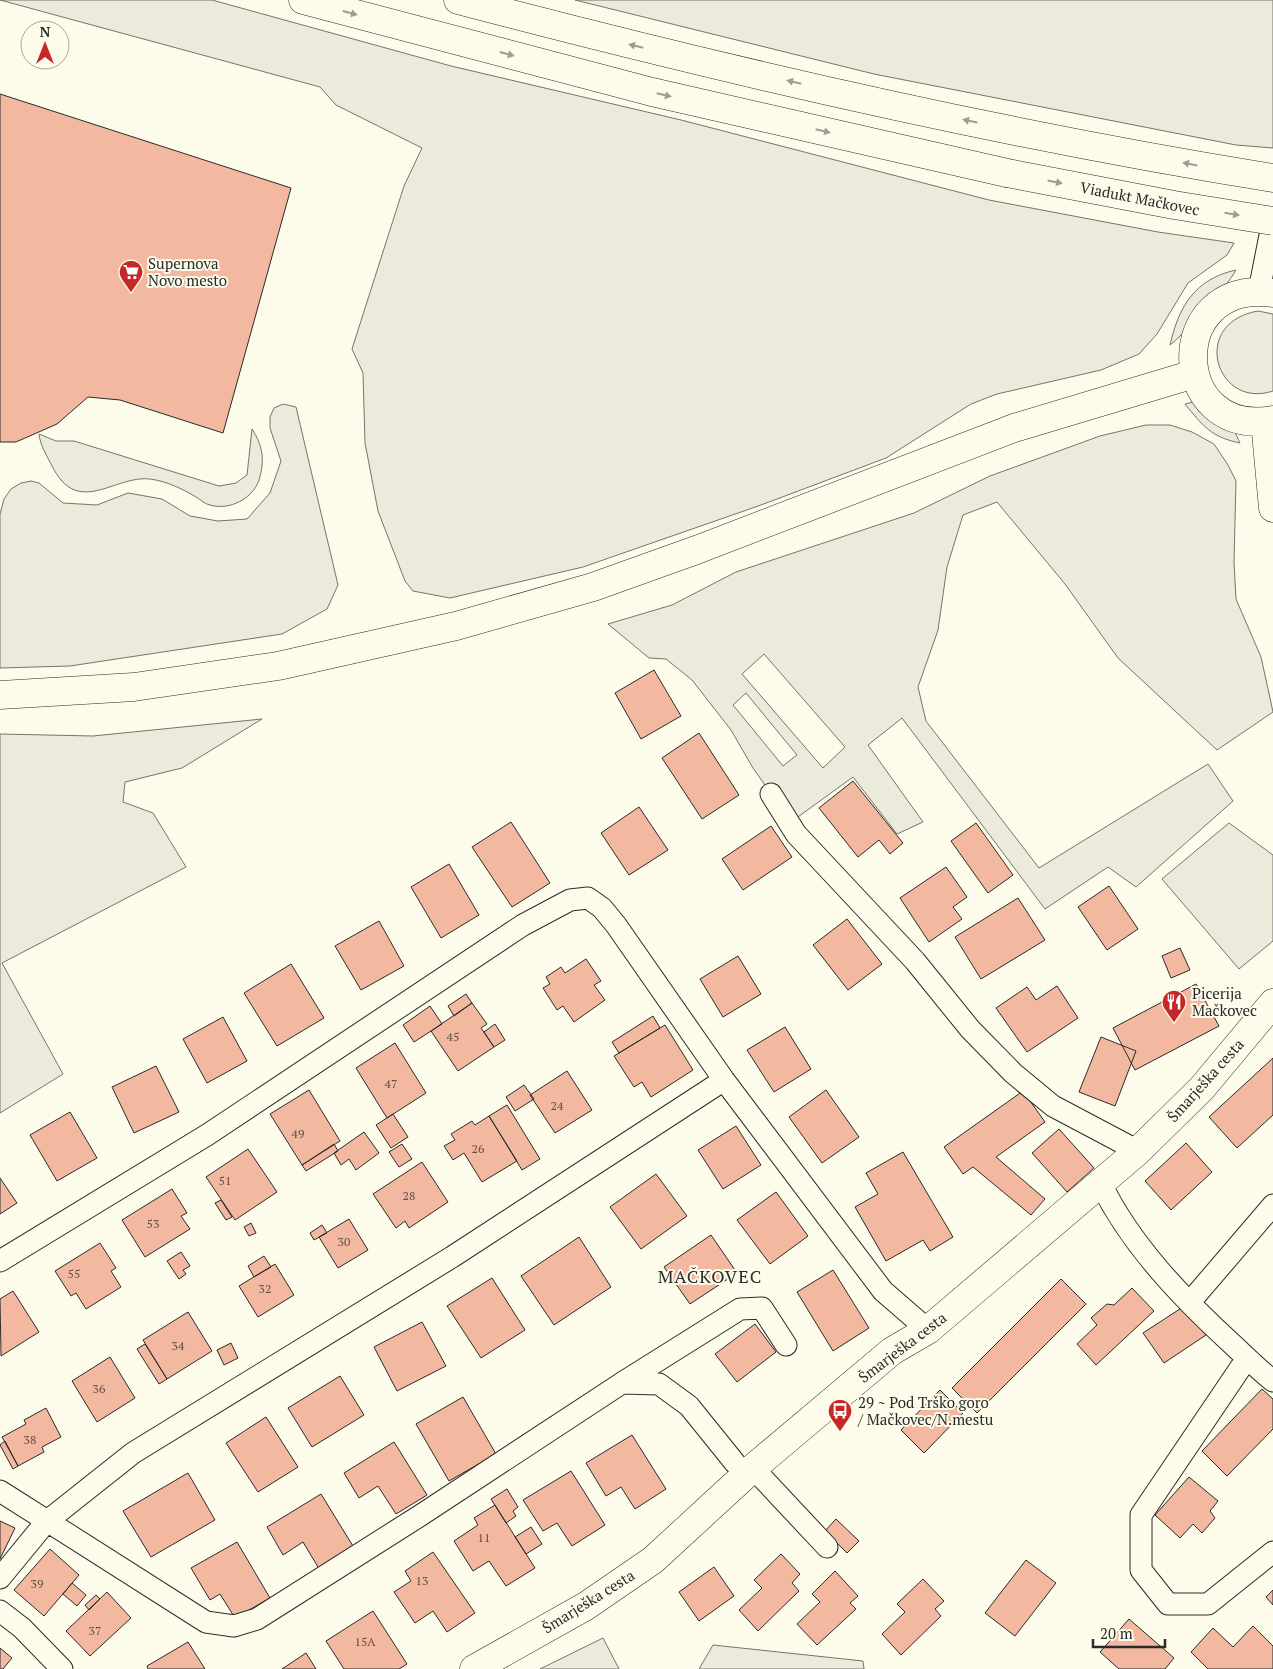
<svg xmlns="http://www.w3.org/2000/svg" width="1273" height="1669" viewBox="0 0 1273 1669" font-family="'PT Serif',serif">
  <rect width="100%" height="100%" fill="#fdfbea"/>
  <path fill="#ecebdb" stroke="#74746e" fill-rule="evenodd" d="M0,0H212L451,66L681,120L989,200L1158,232L1234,243L1227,255L1188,283L1157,334L1139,354L1101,370L997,394L971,404L886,458L761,505L583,567L450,598L413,591L405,581L378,511L365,443L363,373L352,349L404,186L422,148L336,105L320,87Z
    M575,0H1273V148L1236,145L874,74Z
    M1236,270C1224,291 1208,304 1192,322C1185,331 1179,338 1170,345C1179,306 1195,279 1236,270Z
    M1258,311L1273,314V391C1216,410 1189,323 1258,311Z
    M1197,401L1231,424L1240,443C1211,437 1203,426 1185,404Z
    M283,404L296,407L338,585L327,609L282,634L70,666L0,668V514L4,499L11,489L21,483L31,481L39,483L63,503L97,505L128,493L162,499L190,516L218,521L247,519L270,493L281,461L270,428V417L274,408Z
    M1146,425H1170L1192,432L1214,444L1228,465L1236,481L1234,563L1236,599L1261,657L1273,712L1217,750L1118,658L1065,584L997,502L963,515L947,567L938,630L918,687L926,721L1039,868L1208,764L1233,801L1136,887L1108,867L1045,909L902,718L868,745L923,822L897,834L853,777L791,822L753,768L731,730L692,680L666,659L649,658L608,624L672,605L736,572L914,513L990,476L1100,436ZM764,654L845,747L823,768L742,674ZM746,693L797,755L783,766L733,705Z
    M252,429C263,446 265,460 259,480C253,498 230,511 210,505C205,504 201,500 196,497C183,489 166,481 150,479C114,475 78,518 52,466C47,456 40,445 39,434L56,441H74L219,486L236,483L247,475Z
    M262,719L182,768L125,782L123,802L153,813L186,867L2,963L63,1074L0,1113V734L93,736Z
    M603,1638L619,1669H540Z
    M713,1645L863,1661L864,1669H699Z"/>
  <path fill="#eceadb" stroke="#74746e" d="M1229,823L1273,855V941L1239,969L1162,879Z"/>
  <path fill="#f2b8a0" stroke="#2b2b2b" d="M0,94L291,188L223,433L120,400L88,397L57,424L16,442H0Z
    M654,670L681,716L641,739L615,693Z
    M699,733L739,795L702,819L662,758Z
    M853,781L903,843L890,854L879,840L858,857L819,808Z
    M639,807L668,850L629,875L601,833Z
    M511,822L550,883L512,907L472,847Z
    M976,823L1013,875L988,893L951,841Z
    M771,826L792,857L743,890L722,859Z
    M449,864L479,915L441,938L411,887Z
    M946,867L967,897L953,907L962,919L929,942L900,898Z
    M1109,886L1138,929L1107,950L1078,907Z
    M1018,898L1045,940L981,979L955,937Z
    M847,919L882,964L848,990L813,945Z
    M379,921L404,966L361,990L335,946Z
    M1180,948L1190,970L1171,978L1162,956Z
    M738,956L761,994L723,1017L700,979Z
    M586,959L601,981L594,985L605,1000L574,1022L563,1006L557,1010L543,988L550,984L546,977L561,967L565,973Z
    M291,964L324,1018L277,1046L244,993Z
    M1196,984L1219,1026L1135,1070L1113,1028Z
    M1057,986L1078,1018L1027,1052L996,1008L1027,987L1036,1000Z
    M466,994L472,1003L454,1016L448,1006Z
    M472,1003L487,1024L481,1028L494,1047L458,1071L431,1031Z
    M430,1006L442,1024L414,1042L403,1025Z
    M653,1016L660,1028L619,1053L612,1042Z
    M223,1017L247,1061L207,1083L183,1039Z
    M495,1024L505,1040L494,1047L484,1032Z
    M665,1025L693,1070L651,1097L642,1082L634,1087L614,1056Z
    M785,1027L811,1069L774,1092L747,1050Z
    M1101,1037L1136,1051L1115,1106L1079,1092Z
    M395,1043L426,1093L387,1118L356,1068Z
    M1273,1058V1115L1237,1148L1209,1117Z
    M156,1066L179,1112L134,1133L112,1087Z
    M567,1071L592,1110L555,1133L530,1095Z
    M524,1085L534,1099L515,1111L506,1097Z
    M309,1090L340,1141L302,1165L270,1114Z
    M826,1090L859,1137L822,1163L789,1117Z
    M1023,1091L1045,1122L996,1157L1045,1199L1031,1215L973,1167L963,1174L944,1147Z
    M507,1105L540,1159L522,1170L489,1116Z
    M70,1112L97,1158L57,1181L30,1135Z
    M393,1114L408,1137L391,1148L376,1125Z
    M489,1116L517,1161L482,1182L464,1153L453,1160L444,1146L455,1140L451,1134L472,1121L475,1125Z
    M736,1126L761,1165L723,1189L698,1150Z
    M1059,1129L1094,1168L1067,1192L1032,1153Z
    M364,1132L379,1153L356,1170L349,1159L341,1165L334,1153Z
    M1186,1143L1212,1172L1171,1210L1145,1181Z
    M334,1144L338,1151L306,1171L302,1165Z
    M402,1144L412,1159L399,1167L389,1152Z
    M248,1149L277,1192L235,1220L206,1177Z
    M903,1152L953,1237L930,1251L923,1240L886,1261L855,1207L878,1194L866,1173Z
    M422,1162L448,1202L409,1228L405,1221L396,1228L373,1194Z
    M656,1174L687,1216L641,1249L610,1207Z
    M0,1178L17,1203L0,1214Z
    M172,1189L187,1213L181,1216L190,1229L145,1257L122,1220Z
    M776,1192L808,1236L770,1264L737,1220Z
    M221,1200L232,1217L226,1220L215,1203Z
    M349,1219L368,1250L338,1268L319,1237Z
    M251,1223L256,1233L249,1236L244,1227Z
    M322,1225L327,1233L314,1240L310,1233Z
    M711,1235L737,1273L690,1304L664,1267Z
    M579,1237L611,1287L554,1325L521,1276Z
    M100,1243L116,1268L111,1271L121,1287L86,1309L76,1293L71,1296L55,1271Z
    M181,1252L190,1266L183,1270L186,1274L179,1279L167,1261Z
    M264,1256L271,1267L254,1277L248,1266Z
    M275,1264L294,1295L258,1317L239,1286Z
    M833,1270L869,1328L833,1351L797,1292Z
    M492,1278L525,1330L481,1358L447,1306Z
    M1061,1279L1086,1304L977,1413L952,1388Z
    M1132,1288L1154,1311L1096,1365L1077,1344L1097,1325L1091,1318L1107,1304L1114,1305Z
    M13,1291L39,1332L1,1356L0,1299Z
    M1186,1305L1206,1335L1164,1363L1143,1333Z
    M188,1312L212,1351L167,1379L143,1340Z
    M422,1322L446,1366L397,1391L374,1347Z
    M755,1324L776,1352L737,1382L715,1354Z
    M231,1343L238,1358L224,1365L217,1350Z
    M145,1344L167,1379L159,1384L137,1349Z
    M110,1357L135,1398L97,1422L72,1381Z
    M340,1376L364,1415L312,1447L288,1408Z
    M1262,1389L1273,1399V1429L1227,1476L1202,1451Z
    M940,1390L963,1413L924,1453L901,1430Z
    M463,1397L496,1454L449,1481L416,1424Z
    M46,1408L61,1437L42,1447L44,1452L18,1466L2,1437L26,1424L24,1420Z
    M266,1417L298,1467L258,1492L226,1443Z
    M632,1435L666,1489L635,1509L621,1487L606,1496L586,1463Z
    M5,1441L18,1466L13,1469L0,1445Z
    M394,1442L427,1495L396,1514L378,1486L359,1498L344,1473Z
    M571,1471L605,1525L572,1546L557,1523L543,1531L523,1500Z
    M188,1473L215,1520L151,1557L123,1511Z
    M1189,1477L1218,1501L1210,1511L1215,1518L1202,1533L1193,1524L1180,1538L1155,1515Z
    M507,1489L518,1507L513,1511L516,1516L506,1523L491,1499Z
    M321,1494L356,1551L321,1572L303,1542L283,1555L267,1527Z
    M495,1505L535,1568L506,1586L489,1561L473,1571L454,1541L478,1525L474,1518Z
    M836,1519L859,1541L847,1553L825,1531Z
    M0,1521L15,1528L0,1559Z
    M531,1527L542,1544L526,1554L515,1537Z
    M237,1542L270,1598L235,1618L220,1594L210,1600L191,1568Z
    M50,1549L79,1575L44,1616L14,1590Z
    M433,1552L475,1613L447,1632L433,1611L415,1623L394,1592L411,1581L405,1571Z
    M781,1554L800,1574L792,1583L799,1591L758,1631L739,1610L762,1588L754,1580Z
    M1026,1560L1056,1583L1015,1636L985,1613Z
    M714,1567L734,1596L699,1621L679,1592Z
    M835,1571L858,1596L850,1603L856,1609L817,1645L797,1624L820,1602L812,1594Z
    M923,1579L944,1601L935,1609L941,1616L901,1655L882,1634L905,1612L897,1604Z
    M72,1583L86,1595L77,1606L63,1594Z
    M1273,1590V1605L1266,1597Z
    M107,1592L131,1618L90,1656L66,1631Z
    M96,1595L100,1599L89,1610L85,1605Z
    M373,1611L407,1664L399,1669H344L326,1641Z
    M1129,1619L1174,1658L1165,1669H1119L1100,1652Z
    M1253,1626L1273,1646V1669H1208L1191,1652L1213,1628L1233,1647Z
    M188,1642L205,1669H148L147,1666Z
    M0,1648L12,1658L3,1669H0Z
    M306,1653L316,1669H282Z"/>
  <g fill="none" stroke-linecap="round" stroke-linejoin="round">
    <defs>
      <path id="street" d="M1259,291L1273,220
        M771,794L796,834L915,961L970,1029L1013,1073L1053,1106L1138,1151
        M1101,1184C1131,1245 1181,1297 1231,1343C1244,1355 1258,1369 1273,1381
        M0,1261L207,1135L523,925L570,900L588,898L602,908L616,925L724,1080L883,1291L928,1330
        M1190,1302L1273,1205
        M1241,1367L1141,1515V1570L1168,1604H1208L1273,1552
        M622,1383L740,1309L762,1308L786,1345
        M753,1468L827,1547
        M0,1491L206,1622L234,1626L257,1619L421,1515L622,1383L659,1384L689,1406L735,1463
        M0,1578L46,1522L133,1453L452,1257L724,1080
        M0,1611L22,1628L62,1669"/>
      <path id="secondary" d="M1273,293C1164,278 1169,439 1273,420
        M1265,422L1273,508
        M0,695L134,687L278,666L456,626L593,587L699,549L1014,428L1194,374
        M474,1669L586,1606L653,1560L753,1468L892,1351L928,1330L1138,1151L1202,1088L1273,1003"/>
      <path id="highway" d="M303,0L652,92L1007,173
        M458,0C727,71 999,134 1273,178"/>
    </defs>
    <use href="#street" stroke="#2b2b2b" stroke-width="23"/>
    <use href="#secondary" stroke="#2b2b2b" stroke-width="29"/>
    <use href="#highway" stroke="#2b2b2b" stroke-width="29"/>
    <use href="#street" stroke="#fdfbea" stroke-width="21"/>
    <use href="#secondary" stroke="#fdfbea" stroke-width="28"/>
    <use href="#highway" stroke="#fdfbea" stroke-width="28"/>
    <defs>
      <path id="highway-bridge" d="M1007,173L1174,205L1273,221"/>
    </defs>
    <use href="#highway-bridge" stroke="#2b2b2b" stroke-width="29" stroke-linecap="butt"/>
    <use href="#highway-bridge" stroke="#fdfbea" stroke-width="28"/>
  </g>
  <defs><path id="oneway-solid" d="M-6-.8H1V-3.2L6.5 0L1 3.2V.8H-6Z" transform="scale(1.25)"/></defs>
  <g fill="#9e9d94">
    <use href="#oneway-solid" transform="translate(350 13) rotate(15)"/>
    <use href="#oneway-solid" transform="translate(636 46) rotate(-167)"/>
    <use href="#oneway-solid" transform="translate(507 54) rotate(15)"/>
    <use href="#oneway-solid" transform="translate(794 82) rotate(-167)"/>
    <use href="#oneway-solid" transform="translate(664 95) rotate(13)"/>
    <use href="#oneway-solid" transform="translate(970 121) rotate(-168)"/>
    <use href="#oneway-solid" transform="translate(823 131) rotate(13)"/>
    <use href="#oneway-solid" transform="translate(1190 164) rotate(-169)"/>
    <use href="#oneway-solid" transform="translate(1055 182) rotate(11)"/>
    <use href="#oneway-solid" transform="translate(1232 214) rotate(9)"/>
  </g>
  <defs>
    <symbol id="supermarket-pin" viewBox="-11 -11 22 30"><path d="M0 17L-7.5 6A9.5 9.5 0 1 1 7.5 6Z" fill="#c62828" stroke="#fdfbea"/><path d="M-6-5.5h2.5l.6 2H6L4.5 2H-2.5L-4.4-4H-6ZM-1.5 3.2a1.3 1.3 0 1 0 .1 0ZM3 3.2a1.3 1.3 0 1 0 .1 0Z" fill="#fff"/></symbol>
    <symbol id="restaurant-pin" viewBox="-11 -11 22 30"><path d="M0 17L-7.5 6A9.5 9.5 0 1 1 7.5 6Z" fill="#c62828" stroke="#fdfbea"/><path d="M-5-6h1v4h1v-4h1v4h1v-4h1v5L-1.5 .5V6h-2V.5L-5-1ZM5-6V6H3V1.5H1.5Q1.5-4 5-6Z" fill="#fff"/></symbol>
    <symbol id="bus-pin" viewBox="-11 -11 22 30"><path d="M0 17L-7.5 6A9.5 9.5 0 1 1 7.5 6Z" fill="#c62828" stroke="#fdfbea"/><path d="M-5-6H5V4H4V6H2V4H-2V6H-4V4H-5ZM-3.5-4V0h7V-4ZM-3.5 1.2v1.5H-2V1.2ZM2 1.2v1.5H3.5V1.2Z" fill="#fff"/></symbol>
  </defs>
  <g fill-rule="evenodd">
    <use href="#supermarket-pin" x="117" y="258" width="28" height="38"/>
    <use href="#restaurant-pin" x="1160" y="988" width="28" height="38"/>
    <use href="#bus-pin" x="826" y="1397" width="28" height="38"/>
  </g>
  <g text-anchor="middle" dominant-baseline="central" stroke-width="4" stroke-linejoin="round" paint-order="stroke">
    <g font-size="12" fill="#5d4e48">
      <text x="453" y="1036">45</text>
      <text x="391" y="1083">47</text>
      <text x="557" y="1105">24</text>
      <text x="298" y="1133">49</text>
      <text x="478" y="1148">26</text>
      <text x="225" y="1180">51</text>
      <text x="409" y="1195">28</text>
      <text x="153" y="1223">53</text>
      <text x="344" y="1241">30</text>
      <text x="74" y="1273">55</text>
      <text x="265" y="1288">32</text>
      <text x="178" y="1345">34</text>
      <text x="99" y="1388">36</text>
      <text x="30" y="1439">38</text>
      <text x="484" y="1537">11</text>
      <text x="422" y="1580">13</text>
      <text x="37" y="1583">39</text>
      <text x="95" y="1630">37</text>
      <text x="365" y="1641">15A</text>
    </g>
    <g font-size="15" fill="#2b2b2b" stroke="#fdfbea">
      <text transform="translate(1140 198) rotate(11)">Viadukt Mačkovec</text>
      <text transform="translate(1205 1080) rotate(-48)">Šmarješka cesta</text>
      <text transform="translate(902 1347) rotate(-37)">Šmarješka cesta</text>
      <text transform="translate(588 1601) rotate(-32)">Šmarješka cesta</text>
    </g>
    <g font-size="15" fill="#2b2b2b" stroke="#fdfbea" text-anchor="start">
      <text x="148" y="263">Supernova<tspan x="148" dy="17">Novo mesto</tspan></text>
      <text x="1192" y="993">Picerija<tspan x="1192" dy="17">Mačkovec</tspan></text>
      <text x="858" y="1402">29 ~ Pod Trško goro<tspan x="858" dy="17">/ Mačkovec/N.mestu</tspan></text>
    </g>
    <g font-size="18" letter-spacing="1" fill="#2b2b2b" stroke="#fdfbea">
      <text x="710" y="1276">MAČKOVEC</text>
    </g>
  </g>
  <g transform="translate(45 45)"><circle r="24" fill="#fdfbea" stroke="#a9a89e"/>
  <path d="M0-4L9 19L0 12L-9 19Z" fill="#c62828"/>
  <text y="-8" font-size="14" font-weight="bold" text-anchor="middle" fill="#2b2b2b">N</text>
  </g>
  <path d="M1093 1639v8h72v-8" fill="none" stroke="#2b2b2b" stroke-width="2.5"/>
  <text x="1100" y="1639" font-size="15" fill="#2b2b2b" stroke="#fdfbea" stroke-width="4" paint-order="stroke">20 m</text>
</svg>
